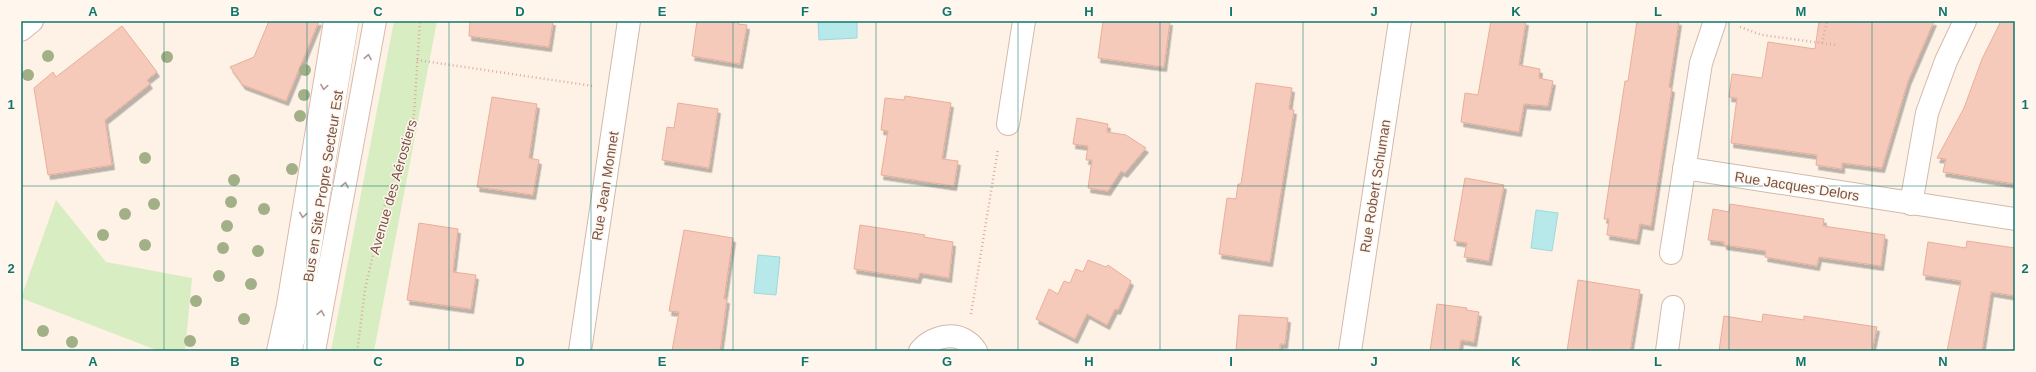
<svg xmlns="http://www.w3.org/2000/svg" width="2036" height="372" viewBox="0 0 2036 372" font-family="Helvetica,sans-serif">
  <defs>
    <filter id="shadow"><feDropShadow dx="2.5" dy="4.5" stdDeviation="0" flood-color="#0004"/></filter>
  </defs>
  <rect width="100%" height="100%" fill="#fef1e5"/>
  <path fill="#d8edc1" d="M394,21H437L374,351H331Z
    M56,200L106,262L192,278L185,351H159L21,298Z"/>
  <path fill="#b7e8ea" stroke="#9cdadc" d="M818,21H857V38L819,40Z
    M1536,210L1558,213L1552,251L1531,248Z
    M758,255L780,257L776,295L754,293Z"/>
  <path fill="#f6caba" stroke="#eaae99" filter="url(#shadow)" d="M269,21H319L286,101L243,85L230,67L254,57Z
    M470,21H553L549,47L469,36Z
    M697,21H739L738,24L747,25L740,64L692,56Z
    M1103,21H1170L1164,67L1098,58Z
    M1491,21H1526L1519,65L1540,69L1539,78L1553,81L1548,106L1524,104L1519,132L1461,122L1465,93L1478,95Z
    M1637,21H1679L1669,87L1672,88L1651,226L1640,224L1637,240L1607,235L1609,219H1604L1625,81H1628Z
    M1819,21H1934L1908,81L1882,168L1842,163V169L1816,165L1817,155L1731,143L1737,98L1729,97L1732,74L1762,78L1768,42L1815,49Z
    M2001,21H2015V184L1943,172L1946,159L1937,158L1964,108L1982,59Z
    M122,26L157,72L147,80L150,84L105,120L112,165L48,175L34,88L53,72L56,77Z
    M1256,83L1292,88L1289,109L1294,110L1270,262L1219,254L1227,198L1236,199L1238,184H1241Z
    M905,96L951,103L942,159L958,161L954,186L881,175L888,131L881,130L885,98L904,100Z
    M492,97L537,104L529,158L539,160L533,195L477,187Z
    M678,103L718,109L709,168L662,160L667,127L674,128Z
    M1077,118L1108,124L1107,132L1126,135L1146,148L1125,173L1121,171L1108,191L1088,188L1092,160H1086L1088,146L1073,144Z
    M1465,178L1504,185L1489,261L1464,257L1467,243L1454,241Z
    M1730,204L1824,219L1823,226L1885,235L1881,266L1819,257L1817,266L1765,257L1766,251L1724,245V242L1708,240L1713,209L1729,212Z
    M419,223L458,229L453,272L476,275L471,309L407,300Z
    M860,225L925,235L924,237L953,242L949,278L920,273L918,279L854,269Z
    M684,230L733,238L724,299H727L720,351H672L679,312L669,311Z
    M1967,241L2015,248V296L1991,292L1982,351H1947L1961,281L1923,275L1928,242L1966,248Z
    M1088,260L1106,267L1108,265L1131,281L1118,310L1115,309L1107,325L1087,314L1075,339L1036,319L1049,289L1058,294L1064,281L1070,283L1076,269L1083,272Z
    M1578,280L1640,290L1630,351H1567Z
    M1437,304L1467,308L1466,310L1479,312L1474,342L1461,340L1459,351H1430Z
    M1763,314L1804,320V316L1877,327L1872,351H1719L1724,316L1762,322Z
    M1239,315L1288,318L1285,344H1280V351H1236Z"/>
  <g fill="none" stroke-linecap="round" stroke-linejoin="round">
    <defs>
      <path id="service" d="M293,351L300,326L350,21"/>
      <path id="minor" d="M21,30L32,21
        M1008,124L1024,21
        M1684,168L2015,219
        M1911,204L1927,113L1946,61L1965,21
        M1671,253L1701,63L1715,21
        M580,351L629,21
        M920,351C934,334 962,329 976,351
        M1350,351L1400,21
        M1667,351L1673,307"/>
      <path id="secondary" d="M278,351L288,305L335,21
        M314,351L375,21"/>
    </defs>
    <use href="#service" stroke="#d3b9ac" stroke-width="18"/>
    <use href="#minor" stroke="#d3b9ac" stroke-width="24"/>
    <use href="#secondary" stroke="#d9baab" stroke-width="24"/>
    <path stroke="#dbad9c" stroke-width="2.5" stroke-dasharray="1 3" stroke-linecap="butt" d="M1740,27L1762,35L1837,45
      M1822,43L1827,21
      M417,60L593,86
      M971,314L998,149
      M21,350L23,351
      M356,351L358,346L365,289L384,207L409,142L414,114L420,21"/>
    <use href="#service" stroke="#fff" stroke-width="17"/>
    <use href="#minor" stroke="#fff" stroke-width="22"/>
    <use href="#secondary" stroke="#fff" stroke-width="22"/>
  </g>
  <g fill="#a2b088">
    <circle cx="48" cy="56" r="6"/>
    <circle cx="167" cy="57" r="6"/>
    <circle cx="305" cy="70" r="6"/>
    <circle cx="28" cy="75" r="6"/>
    <circle cx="304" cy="95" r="6"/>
    <circle cx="300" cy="116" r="6"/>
    <circle cx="145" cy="158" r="6"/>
    <circle cx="292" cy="169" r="6"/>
    <circle cx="234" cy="180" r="6"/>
    <circle cx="231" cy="202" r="6"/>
    <circle cx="154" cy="204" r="6"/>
    <circle cx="264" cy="209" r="6"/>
    <circle cx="125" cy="214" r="6"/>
    <circle cx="227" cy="226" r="6"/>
    <circle cx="103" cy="235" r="6"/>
    <circle cx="145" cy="245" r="6"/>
    <circle cx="223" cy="248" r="6"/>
    <circle cx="258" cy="251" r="6"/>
    <circle cx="219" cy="276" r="6"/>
    <circle cx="251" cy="284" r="6"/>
    <circle cx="196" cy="301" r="6"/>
    <circle cx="244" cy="319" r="6"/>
    <circle cx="43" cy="331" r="6"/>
    <circle cx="190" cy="341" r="6"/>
    <circle cx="72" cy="342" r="6"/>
  </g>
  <defs><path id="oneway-chevron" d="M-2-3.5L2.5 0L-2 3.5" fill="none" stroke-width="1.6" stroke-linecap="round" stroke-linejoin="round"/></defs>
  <g stroke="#af9891">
    <use href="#oneway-chevron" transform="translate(368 57) rotate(-79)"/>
    <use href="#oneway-chevron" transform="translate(324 87) rotate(99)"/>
    <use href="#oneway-chevron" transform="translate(345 185) rotate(-79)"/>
    <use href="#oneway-chevron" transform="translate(303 215) rotate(99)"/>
    <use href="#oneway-chevron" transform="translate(321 313) rotate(-79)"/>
  </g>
  <path fill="none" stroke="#0f766e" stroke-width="1" stroke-opacity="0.55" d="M164,21V351M307,21V351M449,21V351M591,21V351M733,21V351M876,21V351M1018,21V351M1160,21V351M1303,21V351M1445,21V351M1587,21V351M1729,21V351M1872,21V351M21,186H2015"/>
  <g text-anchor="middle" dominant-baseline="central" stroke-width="3" stroke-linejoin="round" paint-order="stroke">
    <g font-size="14" fill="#795347" stroke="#fff6ed">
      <text transform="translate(323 186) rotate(-81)">Bus en Site Propre Secteur Est</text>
      <text transform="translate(605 186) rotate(-81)">Rue Jean Monnet</text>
      <text transform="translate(1375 186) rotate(-81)">Rue Robert Schuman</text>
      <text transform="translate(1797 186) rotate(9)">Rue Jacques Delors</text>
      <text transform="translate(393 187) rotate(-74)">Avenue des Aérostiers</text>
    </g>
  </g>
  <rect width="2036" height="372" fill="none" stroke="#fff6ed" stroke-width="44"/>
  <rect x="22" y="22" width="1992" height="328" fill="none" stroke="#0f766e" stroke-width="1.5"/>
  <g font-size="13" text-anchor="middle" font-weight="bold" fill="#0f766e">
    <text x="93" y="16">A</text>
    <text x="235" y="16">B</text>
    <text x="378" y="16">C</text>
    <text x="520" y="16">D</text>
    <text x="662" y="16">E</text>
    <text x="805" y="16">F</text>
    <text x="947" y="16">G</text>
    <text x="1089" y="16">H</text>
    <text x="1231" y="16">I</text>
    <text x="1374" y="16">J</text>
    <text x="1516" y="16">K</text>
    <text x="1658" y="16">L</text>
    <text x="1801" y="16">M</text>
    <text x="1943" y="16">N</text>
    <text x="11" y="109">1</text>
    <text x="2025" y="109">1</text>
    <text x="11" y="273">2</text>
    <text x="2025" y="273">2</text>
    <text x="93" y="366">A</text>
    <text x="235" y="366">B</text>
    <text x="378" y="366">C</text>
    <text x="520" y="366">D</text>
    <text x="662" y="366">E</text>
    <text x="805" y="366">F</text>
    <text x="947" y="366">G</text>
    <text x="1089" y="366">H</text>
    <text x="1231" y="366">I</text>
    <text x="1374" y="366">J</text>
    <text x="1516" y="366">K</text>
    <text x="1658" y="366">L</text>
    <text x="1801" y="366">M</text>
    <text x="1943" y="366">N</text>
  </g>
</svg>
